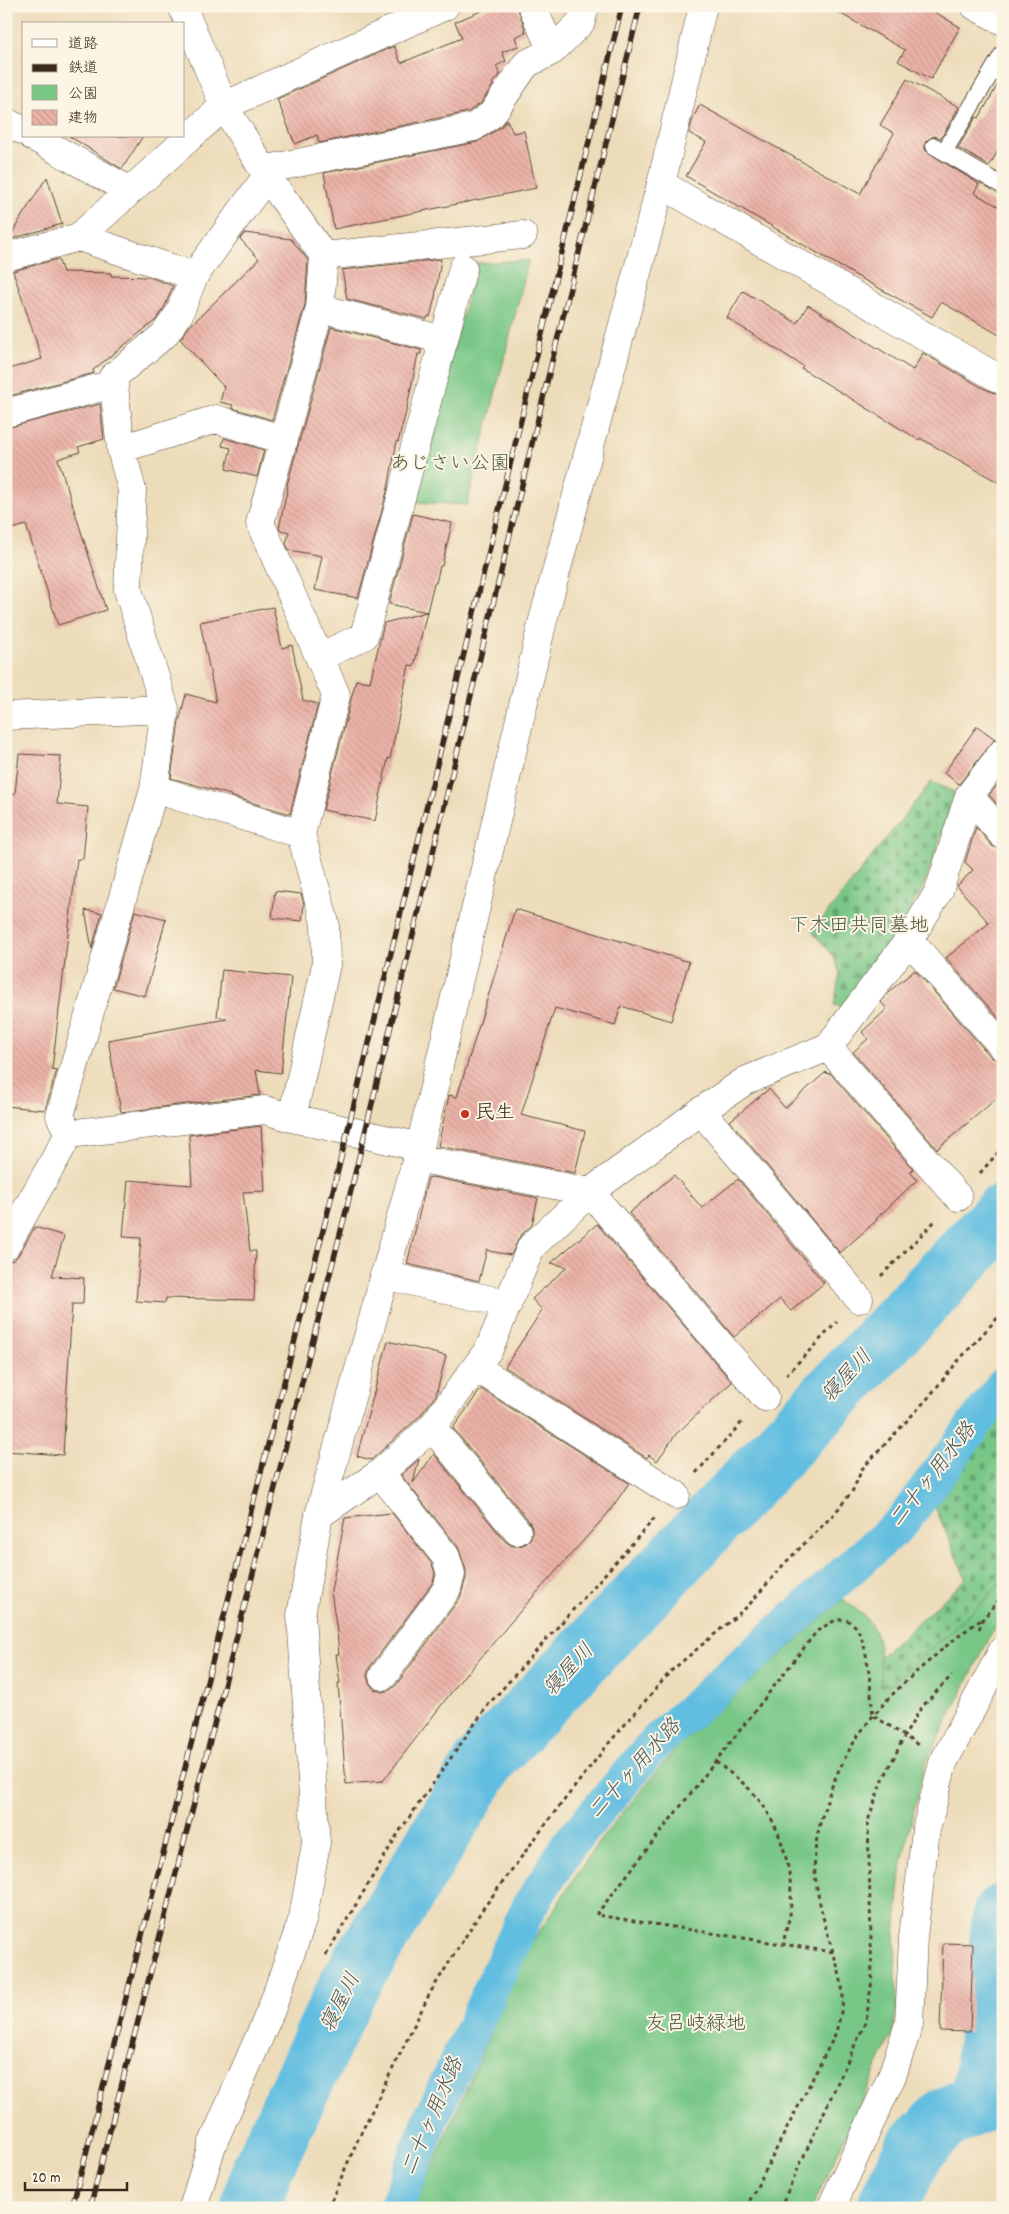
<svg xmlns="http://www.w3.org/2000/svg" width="1009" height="2214" viewBox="0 0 1009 2214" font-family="Dekko,'Klee One',sans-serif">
  <defs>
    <pattern id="cemetery-stones" width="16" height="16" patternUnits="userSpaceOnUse" patternTransform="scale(1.25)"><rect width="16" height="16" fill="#78c787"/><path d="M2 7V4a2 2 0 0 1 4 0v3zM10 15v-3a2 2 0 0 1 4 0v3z" fill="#64a26e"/></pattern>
    <pattern id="building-back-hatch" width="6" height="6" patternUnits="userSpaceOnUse" patternTransform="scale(1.25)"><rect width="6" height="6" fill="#ebb2a8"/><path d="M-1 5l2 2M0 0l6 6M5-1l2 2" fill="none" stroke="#ca9990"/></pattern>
  </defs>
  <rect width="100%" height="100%" fill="#fcf5e5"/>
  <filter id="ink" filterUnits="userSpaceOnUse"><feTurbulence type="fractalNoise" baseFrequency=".02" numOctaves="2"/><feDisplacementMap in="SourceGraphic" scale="10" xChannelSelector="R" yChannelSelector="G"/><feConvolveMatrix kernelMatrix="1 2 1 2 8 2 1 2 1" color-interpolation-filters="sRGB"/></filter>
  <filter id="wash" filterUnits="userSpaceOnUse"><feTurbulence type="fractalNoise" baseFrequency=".0096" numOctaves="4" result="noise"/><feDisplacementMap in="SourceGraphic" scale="20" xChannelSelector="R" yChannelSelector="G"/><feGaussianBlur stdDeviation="1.12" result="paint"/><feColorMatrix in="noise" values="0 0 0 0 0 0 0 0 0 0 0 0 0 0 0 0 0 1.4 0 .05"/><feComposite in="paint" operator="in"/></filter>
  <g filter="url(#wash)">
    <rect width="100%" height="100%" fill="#eddcba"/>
    <path fill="#78c787" stroke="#5a7852" d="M529,260L467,505L414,502L476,263Z
      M1003,1579V1611L925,1765L909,1831L902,1862L895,1934L897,2007L892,2035L812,2208H414L527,1950L597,1844L676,1748L843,1599C854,1608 868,1617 874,1630C882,1646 880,1669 881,1686L890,1685L987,1598Z"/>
    <path fill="url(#cemetery-stones)" stroke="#5a7852" d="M931,782L954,792L934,859L921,892L847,1009L834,1005L840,973L833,955L812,932Z
      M1003,1407V1579L987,1598L890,1685L881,1686L880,1657L966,1579L935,1507L968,1462Z"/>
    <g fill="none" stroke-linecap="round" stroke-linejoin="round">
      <path stroke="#62bee0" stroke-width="10" d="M981,2102L1003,2093"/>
      <path stroke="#62bee0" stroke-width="36" d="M396,2208L430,2121L529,1907L570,1843L657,1741L902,1522L1003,1386"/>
      <path stroke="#62bee0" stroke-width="61" d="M251,2208L262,2169L349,1985L487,1758L1003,1214
        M886,2208L915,2149L947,2117L981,2102L1003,1914"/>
    </g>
    <g id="blocks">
      <path fill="url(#building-back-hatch)" d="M493,6H517L526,32L515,37L518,46L502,52L506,61L496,66L500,75L492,83L493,85L481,103L468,112L319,143L317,135L295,144L277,99L394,46L401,63L462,38L455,22Z
        M827,6H924L960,27L931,79L898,61L905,50Z
        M1003,75V143L989,166L958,148L976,117L979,118Z
        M907,79L959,107L941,138L934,136L926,141L924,146L926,151L979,184L974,193L1003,209V337L941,302L932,317L855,275L686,176L706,142L689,133L693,118L700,105L860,194L894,133L880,125Z
        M507,120L513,133L524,131L536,188L334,229L324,173L477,142L501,127Z
        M69,136H143L122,169Z
        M47,177L62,224L8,240L22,216Z
        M245,233L291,239L308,260L305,305L272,420L232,408L233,405L220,402L224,387L180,339L189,327L259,259L240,239Z
        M58,259L63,272L111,273V276L149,277L173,286L165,306L156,320L93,370L94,373L6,397V370L42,359L13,271Z
        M441,259L435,297L430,317L428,316L427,319L347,299L342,270Z
        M743,291L797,323L808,305L913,370L923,353L981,387L1003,397V485L920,438L919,440L801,368L803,366L727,318Z
        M331,327L421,350V354H418L406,412L398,442L397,441L388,488L358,598L315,590L322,556L289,550L286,544L289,532L280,530L279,528L288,486L287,485Z
        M100,404L104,439L78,447L80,452L58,459L106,610L58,625L26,525L6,531V428Z
        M224,438L264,450L257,477L226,469L231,448L222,446Z
        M413,514L452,523L442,566H440L436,583H434L427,612L389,604Z
        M273,607L282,648L292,645L303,700L318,704L290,814L230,796L231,795L171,778L179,722L186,694L216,702L200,622Z
        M427,612L414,666L409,665L390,759L388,758L375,821L323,810L356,680L370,682L384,623Z
        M977,726L995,739L959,784L944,773Z
        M19,754L61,756L57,804L88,807L83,859H77L52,1069L57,1070L45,1110L6,1106V793L15,794Z
        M1003,778V811L989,795Z
        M976,827L992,846L1003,850V1023L946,958L989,923L957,886L973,870L965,862Z
        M275,891L301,894L304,904L302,921L272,918Z
        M515,909L689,962L671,1021L621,1006L615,1025L555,1008L521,1115L585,1131L575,1173L438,1146L449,1095L457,1097Z
        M85,910L102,913L92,949Z
        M135,911L166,919L145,996L113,988Z
        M222,970L291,977L281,1073L256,1070L260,1095L121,1112L108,1040L227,1019L217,1016Z
        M915,970L991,1057L1003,1062V1093L937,1149L853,1052L868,1039L862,1032L887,1009L881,1002L892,989Z
        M826,1072L828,1074L830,1073L913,1169L910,1172L917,1180L876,1219L877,1220L840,1253L730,1121L769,1089L785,1108Z
        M261,1126L265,1191L243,1192L250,1251H256L254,1300L166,1298L165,1303L136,1301L141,1238L123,1237L128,1180L192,1185L189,1135Z
        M674,1175L702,1208L738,1179L824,1283L791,1311L780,1299L734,1337L629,1213Z
        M432,1177L538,1198L532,1225L520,1236L511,1255L489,1251L487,1249L479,1281L407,1264L428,1178Z
        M597,1224L732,1382L676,1434L657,1461L649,1455L647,1458L505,1367L542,1310L532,1299L567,1267L551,1263Z
        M35,1227L64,1236L52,1276L84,1278L83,1304H72L63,1455L6,1451V1262L14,1260L19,1254Z
        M388,1341L446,1356L436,1395L420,1416L371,1460L357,1456Z
        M481,1389L629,1483L609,1512L515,1617L468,1673L467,1672L383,1781L346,1784L338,1683H340L336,1654H339L337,1632L331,1591L345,1518L392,1513L432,1564L435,1574L433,1582L370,1667L367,1675L369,1683L374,1689L382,1692L390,1690L396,1685L460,1598L466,1578V1570L458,1547L401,1475L419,1459L413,1483L434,1454L505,1541L512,1546H520L527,1543L532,1536V1528L529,1521L453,1428Z
        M943,1943L973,1944L970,2032L940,2031Z"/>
    </g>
  </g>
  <g filter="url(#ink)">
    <use href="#blocks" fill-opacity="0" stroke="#564535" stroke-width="1"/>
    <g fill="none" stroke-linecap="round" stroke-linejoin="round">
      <defs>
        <path id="lane" d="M934,146L1003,186
          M944,152L1003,53"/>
        <path id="street" d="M182,6L224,106L267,176L324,256L320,308L260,523L336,695L301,834L325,923L326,965L292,1118
          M532,6L552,51
          M975,6L1003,21
          M6,122L24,131
          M32,136L130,191
          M263,170L474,127L492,114L526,64L552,51L581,22L585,6
          M267,176L194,276L179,314L164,335L113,377L121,449L132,490L128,590L165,709L154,789L301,834
          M661,184L1003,381
          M79,237L194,276
          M324,256L523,235
          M6,257L79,237L224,106L445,6
          M320,308L444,340
          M6,413L113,384
          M121,449L216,419L284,440
          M320,657L364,636L463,268
          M6,716L165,709
          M969,796L1003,835
          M909,940L1003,1047
          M828,1047L958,1197
          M701,1111L859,1299
          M69,1134L60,1116L154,789
          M416,1158L590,1192L765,1397
          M6,1246L69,1134L265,1110L292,1118L420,1147
          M384,1275L508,1304
          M477,1368L676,1495
          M432,1427L517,1531
          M380,1473L446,1557L451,1574L447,1589L383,1676
          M319,1515L380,1473L432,1427L489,1349L531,1247L590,1192L701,1111L745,1081L828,1047L909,940L939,891L969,796L1003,752"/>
        <path id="secondary" d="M193,2208L212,2145L271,2010L303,1918L316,1843L301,1615L319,1515L420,1147L543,620L661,184L703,6
          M831,2208L892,2076L909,2024L913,1937L926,1830L943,1763L1003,1650"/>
      </defs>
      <use href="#lane" stroke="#564535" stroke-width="18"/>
      <use href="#street" stroke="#564535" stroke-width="29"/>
      <use href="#secondary" stroke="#564535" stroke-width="29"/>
      <path stroke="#564535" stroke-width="3" stroke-dasharray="4 4" stroke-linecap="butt" d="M980,1173L1003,1147
        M881,1276L936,1220
        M786,1375L837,1322
        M696,1473L744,1420
        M979,1629L983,1619L1003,1595
        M716,1762C730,1773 748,1785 759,1800C782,1828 795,1878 790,1914C788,1924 785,1934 783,1944
        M833,1952L596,1915L817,1631C826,1626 834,1618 845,1620C870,1623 870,1695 873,1715L918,1745
        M326,1955L399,1832L488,1705L655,1518
        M328,2208L359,2137L430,1993L482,1910L551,1817L609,1743L671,1671L748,1606L784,1564L835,1513L853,1490L862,1469L928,1398L958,1361L1003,1312
        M746,2208L836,2033C838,2023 842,2011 843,2000C843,1983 838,1968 833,1952C825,1927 818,1900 815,1874C813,1851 818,1828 825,1807C844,1743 879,1703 929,1661C946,1646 963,1631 983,1619
        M780,2208L866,2021L872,1980L868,1821L880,1786L904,1737L921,1708L952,1675"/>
      <use href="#lane" stroke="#fff" stroke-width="16"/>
      <use href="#street" stroke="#fff" stroke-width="28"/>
      <use href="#secondary" stroke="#fff" stroke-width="28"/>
      <defs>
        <path id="rail" d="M72,2208L328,1211L622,6
          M90,2208L345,1215L553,357L640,6"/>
      </defs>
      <use href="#rail" stroke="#3b2a1e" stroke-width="5.5"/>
      <use href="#rail" stroke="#fcf5e5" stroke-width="4" stroke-dasharray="11" stroke-linecap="butt"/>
    </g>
  </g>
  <circle fill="#c8321e" stroke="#fcf5e5" stroke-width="2" cx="465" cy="1114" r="5"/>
  <g text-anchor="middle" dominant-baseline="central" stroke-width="4" stroke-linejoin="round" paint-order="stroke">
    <g font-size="20" fill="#4d593e" stroke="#fcf5e5">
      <text x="450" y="465">あじさい公園</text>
      <text x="859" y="927">下木田共同墓地</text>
      <text x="696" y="2025">友呂岐緑地</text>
    </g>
    <g font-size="20" fill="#3b2a1e" stroke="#fcf5e5" text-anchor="start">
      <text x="475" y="1114">民生</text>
    </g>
    <g font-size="21" font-style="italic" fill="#475658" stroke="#fcf5e5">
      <text transform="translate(848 1377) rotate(-47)">寝屋川</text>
      <text transform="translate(934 1476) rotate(-52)">二十ヶ用水路</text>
      <text transform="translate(570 1671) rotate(-47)">寝屋川</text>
      <text transform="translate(636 1770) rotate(-48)">二十ヶ用水路</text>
      <text transform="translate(342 2003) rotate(-63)">寝屋川</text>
      <text transform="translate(434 2117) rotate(-67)">二十ヶ用水路</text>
    </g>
  </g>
  <rect width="1009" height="2214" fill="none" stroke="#fcf5e5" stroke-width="25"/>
  <rect x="22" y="22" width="162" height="115" fill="#fcf5e5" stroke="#afa495"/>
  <rect x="32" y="39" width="25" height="8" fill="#ffffff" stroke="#afa495"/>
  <text x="68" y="48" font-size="15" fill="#3b2a1e">道路</text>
  <rect x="32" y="64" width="25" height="8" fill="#3b2a1e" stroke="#afa495"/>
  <text x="68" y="72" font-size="15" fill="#3b2a1e">鉄道</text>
  <rect x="32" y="85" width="25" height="15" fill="#78c787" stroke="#afa495"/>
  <text x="68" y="98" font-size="15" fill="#3b2a1e">公園</text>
  <rect x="32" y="110" width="25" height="15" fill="url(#building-back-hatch)" stroke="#afa495"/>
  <text x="68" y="122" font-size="15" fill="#3b2a1e">建物</text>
  <path d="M25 2182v8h102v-8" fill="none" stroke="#3b2a1e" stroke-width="2.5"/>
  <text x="32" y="2182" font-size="15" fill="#3b2a1e" stroke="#fcf5e5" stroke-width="4" paint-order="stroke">20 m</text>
</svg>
